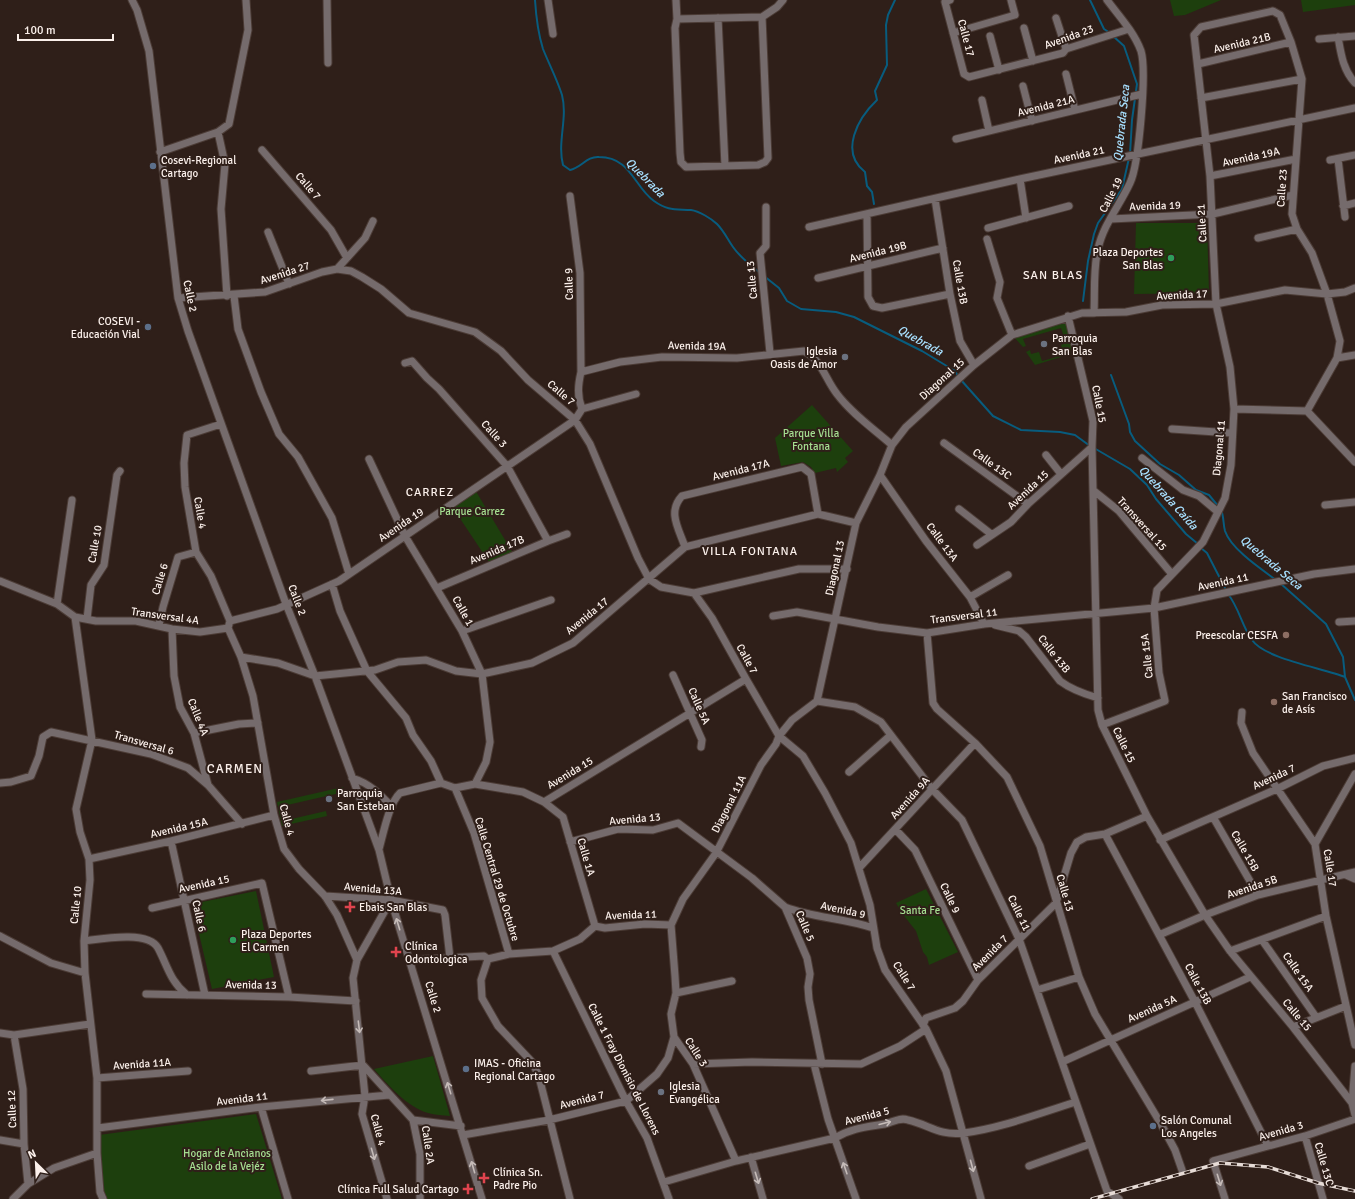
<svg xmlns="http://www.w3.org/2000/svg" width="1355" height="1199" viewBox="0 0 1355 1199" font-family="Signika,sans-serif">
  <rect width="100%" height="100%" fill="#2f1f19"/>
  <path fill="#1d3f0d" d="M1170,0H1221L1185,15L1174,16Z
    M1301,0H1355V5L1303,12Z
    M1136,223H1207L1209,293L1134,294Z
    M1065,320L1074,353L1035,365L1026,352L1030,350L1031,354L1039,352L1042,361L1064,355L1061,345L1066,343L1061,328L1023,339L1026,346L1023,347L1015,338Z
    M812,405L853,451L845,458L848,462L837,472L836,468L815,473L811,467L803,462L781,466L775,438Z
    M474,488L514,555L491,565L451,505Z
    M343,787L344,792L283,806L287,820L326,811L327,816L282,826L277,802Z
    M926,889L958,952L929,965L927,957L923,952L916,931L901,912L896,903Z
    M256,891L274,977L212,989L192,904Z
    M433,1056L450,1116C443,1115 435,1115 428,1113C407,1107 388,1085 374,1069Z
    M256,1114L282,1199H107L102,1184L99,1135Z"/>
  <g fill="none" stroke-linecap="round" stroke-linejoin="round">
    <path stroke="#085c7e" stroke-width="2" d="M535,0C536,16 538,33 543,49C549,64 557,79 562,95C568,118 557,142 563,165L570,170C581,168 587,156 599,157C631,157 634,187 654,201C668,211 675,209 691,210C699,211 712,219 717,224C724,231 728,240 733,247C740,257 750,265 759,272
      M1090,0L1104,29L1110,33
      M1113,36L1124,46L1137,84L1132,120L1130,154
      M874,204L872,192L867,186L865,172C839,152 858,118 877,100L875,91L887,65L886,25L888,15L895,0
      M764,276L779,288L787,301L801,309L836,312L854,317L922,351L955,371
      M1083,301L1088,261L1094,234L1098,223L1122,189L1129,158
      M1111,375L1129,424L1130,432L1135,441L1160,464L1179,475L1196,490L1209,495L1218,506
      M958,376L955,371L960,362
      M961,380L993,416L1021,430L1060,432L1075,435L1090,446
      M1094,448L1130,469L1147,485L1156,499L1186,534L1198,544
      M1221,510C1224,516 1223,524 1225,531C1231,549 1261,569 1276,580
      M1201,548L1207,553L1226,590
      M1280,583L1326,624L1343,657L1345,677L1355,700
      M1228,594C1239,608 1242,626 1252,640C1265,659 1323,668 1345,677"/>
    <defs>
      <path id="minor" d="M132,0L137,10L149,51L178,298L188,331L286,604L315,676L379,850L391,900L482,1199
        M327,0L328,63
        M548,0L553,34
        M676,0L677,19L762,17L777,7L783,0
        M950,0L945,2L964,74L969,77L1063,53L1066,49L1129,29
        M718,18L725,166
        M1056,18L1066,49
        M677,19L675,28L680,153L681,162L686,167L758,165L765,162L768,158L762,17
        M1024,28L1033,61
        M953,33L1015,15L1011,0
        M990,36L999,70
        M1338,37C1341,54 1343,70 1355,83
        M1319,39L1355,36
        M1198,64L1291,42
        M1066,74L1075,110
        M1023,86L1032,121
        M1201,98L1302,79
        M982,100L989,131
        M218,132L225,164L221,209L227,296
        M956,139L1142,94
        M262,150L331,230L347,258
        M160,152L218,132L229,124L248,30L246,0
        M1338,159L1345,217
        M1330,160L1355,155
        M1210,176L1296,159
        M1020,179L1026,218
        M570,196L580,273L581,372C578,385 577,396 582,409
        M935,199L950,294L960,341L974,365
        M1343,206L1355,203
        M766,207V246L760,253L770,353
        M867,215L868,297L873,306L882,308L950,294
        M1111,219L1213,214L1293,195
        M809,227L1020,179L1355,108
        M988,228L1069,206
        M268,232L289,284
        M1258,238L1297,229
        M987,239L1000,282L997,298L1012,335
        M337,269L351,271L362,277L381,289L409,313L475,332L501,351L528,380L575,420L590,444L638,558L649,579L661,587L694,593L712,618L746,679L779,736L803,756L825,793L851,843L870,905L877,948L885,970L926,1029L946,1071L981,1199
        M818,278L943,248
        M234,296L238,329L261,392L279,434L298,457L332,518L349,574
        M178,298L265,292L322,272L337,269L365,238L373,221
        M1094,313C1095,292 1093,269 1098,249C1103,225 1120,205 1130,183C1139,164 1147,71 1141,51C1134,32 1119,16 1107,0
        M1068,316L1093,421L1092,447L1098,710L1102,725L1147,816L1205,915L1230,951L1293,1027L1352,1103L1355,1115
        M1337,358L1355,355
        M405,363L412,361L427,378L439,389L507,466L548,541
        M581,372L620,362L662,357L737,358L804,351C822,360 825,379 837,394C852,414 874,429 892,445
        M1234,409L1307,411
        M1307,411L1355,462
        M221,424L187,435L184,463L185,487L196,552L211,576L230,621L228,628L241,657L253,696L274,815L284,849L299,869L325,896L337,915L357,960L353,978L365,1096L362,1114L387,1199
        M1172,429L1231,433
        M944,443L1028,504
        M1046,455L1061,474
        M1142,458L1183,490L1199,496L1218,512
        M369,459L405,536L462,631L482,674L490,742L486,762L475,784
        M880,475L926,541L970,597L984,624
        M1094,491L1119,511L1171,573
        M1325,505L1355,502
        M959,509L991,534
        M977,545L1011,522L1028,504L1092,447
        M685,547C679,529 667,512 682,496L802,467L811,474L818,514
        M0,581L57,604L75,617L96,621H136L172,629L200,632L228,628
        M332,584L340,611L367,671L406,718L413,735L431,761L441,783
        M437,588L548,541L567,534
        M694,593L799,569H847
        M970,597L1008,575
        M57,604L72,500
        M773,616L797,612L878,627L927,633L984,624L1154,608L1314,574L1355,569
        M75,617L92,740L76,809L80,832L89,859L90,880L84,941L85,973L97,1078V1153L100,1192L103,1199
        M87,619L91,585L104,565L117,475L120,471
        M230,621L277,609L339,581L575,420L582,409L636,394
        M1339,622L1355,621
        M159,625L163,607L178,557L196,552
        M995,625L1019,631L1026,637L1060,681C1072,690 1084,694 1098,698
        M172,629L174,676L180,707L194,733L208,785L242,824
        M462,631L551,600
        M927,633L933,703L937,709L975,743L1007,777L1040,846L1079,977L1095,1014L1161,1124L1175,1150L1182,1170
        M241,657L278,663L315,676L375,670L398,662L426,660L456,671L482,674L532,663L573,643L685,547L818,514L856,523
        M673,675L702,740L701,747
        M817,701L856,523L880,475L892,445L906,427L974,365L1012,335L1082,313L1126,312L1162,305L1216,304L1285,290L1327,294L1345,292L1355,288
        M817,701L855,707L881,722L932,789L962,820L1019,939L1107,1191L1119,1199
        M1242,712L1241,723L1253,753L1315,844L1326,916L1355,1045
        M1102,725L1165,701L1159,673L1154,608L1157,590L1203,542L1225,498L1231,465L1234,409L1230,367L1216,304L1210,176L1194,35L1201,27L1273,11L1280,15L1291,42L1302,79L1292,214L1297,229L1312,253L1327,294L1340,341L1337,358L1307,411
        M194,733L239,724L258,723
        M849,772L891,735
        M352,778C369,783 380,794 392,807
        M0,783L11,782L31,776L39,756L43,737L51,732L151,754L188,768L208,785
        M455,788L474,833L509,954
        M544,802L563,817L595,926
        M1213,817L1258,895
        M896,830L915,850L978,980
        M1105,834L1195,1002L1268,1146
        M1160,840L1277,789L1323,766L1355,758
        M171,841L205,995
        M570,842L618,829L653,830L678,823L752,878L785,907L807,958L810,974L808,987L809,1000L822,1064
        M1315,844L1355,774
        M379,849C383,835 389,803 400,793L441,783L455,788L475,784L523,792L544,802L746,679
        M89,859L171,841L274,815
        M859,868L975,743
        M1346,875L1355,879
        M325,896L391,900L443,910L445,915L450,958
        M785,907C813,918 844,918 873,928
        M152,908L262,883L289,997
        M1159,935L1205,915L1258,895L1355,872
        M0,936L51,963L85,973
        M1262,940L1316,1017
        M84,941C101,939 148,930 158,948C168,967 170,981 187,995
        M553,951L626,1101L647,1138L669,1199
        M1230,951L1326,916
        M488,959L481,980L482,998L498,1026L533,1063L539,1077L570,1199
        M357,960L391,900
        M410,960L484,956L488,959L509,954L553,951L580,939L595,926L605,928L645,924L671,925
        M1037,990L1079,977
        M676,993L732,981
        M146,994L289,997L356,1001
        M923,1025L926,1018L955,1008L963,1001L978,980L1056,903L1071,853L1077,842L1086,837L1105,834L1147,816
        M1293,1027L1346,1006
        M0,1033L14,1035L90,1024
        M1062,1062L1250,977
        M693,1064L752,1062L861,1064L900,1046L926,1029
        M814,1064L828,1119L856,1199
        M311,1071L363,1065L413,1120L420,1154V1199
        M97,1078L188,1071
        M1352,1103L1355,1066
        M261,1107L288,1199
        M413,1120L461,1126
        M98,1128L261,1107L389,1095
        M463,1135L549,1120L626,1101L657,1074L668,1058L674,1037
        M1305,1136L1323,1199
        M0,1140L24,1144
        M751,1157L763,1199
        M736,1161L693,1064L674,1037L671,1014L676,993L675,976L671,925L683,899L716,853L761,765L776,744L779,736L792,720L817,701
        M1029,1166L1090,1144
        M664,1182L736,1161L835,1138C851,1128 867,1127 885,1124C893,1122 900,1117 908,1120C930,1125 938,1136 964,1133C1002,1128 1040,1113 1076,1102
        M28,1184L54,1168L97,1153
        M13,1199L28,1184L24,1144L23,1089L14,1035
        M1225,1199L1213,1161L1305,1136L1355,1119"/>
    </defs>
    <use href="#minor" stroke="#4c3c36" stroke-width="9"/>
    <use href="#minor" stroke="#756b6c" stroke-width="7"/>
    <defs>
      <path id="rail" d="M1092,1199L1220,1163L1268,1167L1318,1183L1355,1191"/>
    </defs>
    <use href="#rail" stroke="#e6dbd6" stroke-width="3.5"/>
    <use href="#rail" stroke="#2f1f19" stroke-width="2" stroke-dasharray="6" stroke-linecap="butt"/>
  </g>
  <defs><path id="oneway-shaft" d="M-6 0H5M1.5-3L5.5 0L1.5 3" fill="none" stroke-width="1.6" stroke-linecap="round" stroke-linejoin="round"/></defs>
  <g stroke="#c5bbb8">
    <use href="#oneway-shaft" transform="translate(398 924) rotate(-107)"/>
    <use href="#oneway-shaft" transform="translate(359 1027) rotate(83)"/>
    <use href="#oneway-shaft" transform="translate(449 1088) rotate(-107)"/>
    <use href="#oneway-shaft" transform="translate(327 1100) rotate(174)"/>
    <use href="#oneway-shaft" transform="translate(885 1123) rotate(-14)"/>
    <use href="#oneway-shaft" transform="translate(373 1154) rotate(74)"/>
    <use href="#oneway-shaft" transform="translate(972 1166) rotate(75)"/>
    <use href="#oneway-shaft" transform="translate(473 1167) rotate(-106)"/>
    <use href="#oneway-shaft" transform="translate(845 1168) rotate(-109)"/>
    <use href="#oneway-shaft" transform="translate(757 1178) rotate(73)"/>
    <use href="#oneway-shaft" transform="translate(1219 1180) rotate(73)"/>
  </g>
  <g fill="#5c6f8a" stroke="#2f1f19" stroke-width="1.5">
    <circle cx="153" cy="166" r="4"/>
    <circle cx="148" cy="327" r="4"/>
    <circle cx="466" cy="1069" r="4"/>
    <circle cx="1153" cy="1126" r="4"/>
  </g>
  <g fill="#2e9e5b" stroke="#2f1f19" stroke-width="1.5">
    <circle cx="1171" cy="258" r="4"/>
    <circle cx="233" cy="940" r="4"/>
  </g>
  <g fill="#6b7280" stroke="#2f1f19" stroke-width="1.5">
    <circle cx="1044" cy="344" r="4"/>
    <circle cx="845" cy="357" r="4"/>
    <circle cx="329" cy="799" r="4"/>
    <circle cx="661" cy="1092" r="4"/>
  </g>
  <g fill="#8d6e63" stroke="#2f1f19" stroke-width="1.5">
    <circle cx="1286" cy="635" r="4"/>
    <circle cx="1274" cy="702" r="4"/>
  </g>
  <g fill="#e0444e" stroke="#2f1f19" stroke-width="1.5">
    <path d="M348 901h4v4h4v4h-4v4h-4v-4h-4v-4h4z"/>
    <path d="M394 946h4v4h4v4h-4v4h-4v-4h-4v-4h4z"/>
    <path d="M482 1172h4v4h4v4h-4v4h-4v-4h-4v-4h4z"/>
    <path d="M466 1183h4v4h4v4h-4v4h-4v-4h-4v-4h4z"/>
  </g>
  <g text-anchor="middle" dominant-baseline="central" stroke-width="4" stroke-linejoin="round" paint-order="stroke">
    <g font-size="11" fill="#fbf0eb" stroke="#2f1f19">
      <text transform="translate(1069 37) rotate(-20)">Avenida 23</text>
      <text transform="translate(966 38) rotate(75)">Calle 17</text>
      <text transform="translate(1242 43) rotate(-13)">Avenida 21B</text>
      <text transform="translate(1046 106) rotate(-14)">Avenida 21A</text>
      <text transform="translate(1079 155) rotate(-12)">Avenida 21</text>
      <text transform="translate(1251 157) rotate(-12)">Avenida 19A</text>
      <text transform="translate(308 186) rotate(49)">Calle 7</text>
      <text transform="translate(1282 188) rotate(-86)">Calle 23</text>
      <text transform="translate(1111 195) rotate(-63)">Calle 19</text>
      <text transform="translate(1155 206) rotate(-2)">Avenida 19</text>
      <text transform="translate(1202 223) rotate(-93)">Calle 21</text>
      <text transform="translate(878 252) rotate(-14)">Avenida 19B</text>
      <text transform="translate(285 273) rotate(-18)">Avenida 27</text>
      <text transform="translate(752 280) rotate(-95)">Calle 13</text>
      <text transform="translate(960 282) rotate(80)">Calle 13B</text>
      <text transform="translate(569 284) rotate(-92)">Calle 9</text>
      <text transform="translate(1182 295) rotate(-3)">Avenida 17</text>
      <text transform="translate(190 296) rotate(78)">Calle 2</text>
      <text transform="translate(697 346) rotate(1)">Avenida 19A</text>
      <text transform="translate(942 379) rotate(-42)">Diagonal 15</text>
      <text transform="translate(561 393) rotate(41)">Calle 7</text>
      <text transform="translate(1099 404) rotate(79)">Calle 15</text>
      <text transform="translate(494 434) rotate(48)">Calle 3</text>
      <text transform="translate(1219 448) rotate(-85)">Diagonal 11</text>
      <text transform="translate(992 464) rotate(36)">Calle 13C</text>
      <text transform="translate(741 470) rotate(-14)">Avenida 17A</text>
      <text transform="translate(1028 490) rotate(-43)">Avenida 15</text>
      <text transform="translate(200 513) rotate(81)">Calle 4</text>
      <text transform="translate(1142 524) rotate(48)">Transversal 15</text>
      <text transform="translate(401 525) rotate(-34)">Avenida 19</text>
      <text transform="translate(942 542) rotate(53)">Calle 13A</text>
      <text transform="translate(95 544) rotate(-80)">Calle 10</text>
      <text transform="translate(497 550) rotate(-23)">Avenida 17B</text>
      <text transform="translate(835 568) rotate(-78)">Diagonal 13</text>
      <text transform="translate(160 579) rotate(-73)">Calle 6</text>
      <text transform="translate(1223 582) rotate(-12)">Avenida 11</text>
      <text transform="translate(297 600) rotate(69)">Calle 2</text>
      <text transform="translate(463 611) rotate(61)">Calle 1</text>
      <text transform="translate(165 616) rotate(8)">Transversal 4A</text>
      <text transform="translate(587 616) rotate(-39)">Avenida 17</text>
      <text transform="translate(964 616) rotate(-7)">Transversal 11</text>
      <text transform="translate(1054 654) rotate(52)">Calle 13B</text>
      <text transform="translate(1147 656) rotate(-96)">Calle 15A</text>
      <text transform="translate(747 659) rotate(61)">Calle 7</text>
      <text transform="translate(699 706) rotate(66)">Calle 5A</text>
      <text transform="translate(198 717) rotate(68)">Calle 4A</text>
      <text transform="translate(144 743) rotate(16)">Transversal 6</text>
      <text transform="translate(1124 745) rotate(64)">Calle 15</text>
      <text transform="translate(570 773) rotate(-31)">Avenida 15</text>
      <text transform="translate(1274 777) rotate(-25)">Avenida 7</text>
      <text transform="translate(910 798) rotate(-48)">Avenida 9A</text>
      <text transform="translate(729 804) rotate(-63)">Diagonal 11A</text>
      <text transform="translate(635 819) rotate(-5)">Avenida 13</text>
      <text transform="translate(287 820) rotate(75)">Calle 4</text>
      <text transform="translate(179 828) rotate(-13)">Avenida 15A</text>
      <text transform="translate(1245 851) rotate(60)">Calle 15B</text>
      <text transform="translate(586 857) rotate(74)">Calle 1A</text>
      <text transform="translate(1330 868) rotate(81)">Calle 17</text>
      <text transform="translate(497 879) rotate(73)">Calle Central 29 de Octubre</text>
      <text transform="translate(204 884) rotate(-12)">Avenida 15</text>
      <text transform="translate(1252 887) rotate(-18)">Avenida 5B</text>
      <text transform="translate(373 889) rotate(5)">Avenida 13A</text>
      <text transform="translate(1065 893) rotate(74)">Calle 13</text>
      <text transform="translate(950 898) rotate(64)">Calle 9</text>
      <text transform="translate(76 905) rotate(-84)">Calle 10</text>
      <text transform="translate(843 910) rotate(12)">Avenida 9</text>
      <text transform="translate(1019 913) rotate(64)">Calle 11</text>
      <text transform="translate(631 915) rotate(-2)">Avenida 11</text>
      <text transform="translate(199 916) rotate(78)">Calle 6</text>
      <text transform="translate(805 926) rotate(67)">Calle 5</text>
      <text transform="translate(990 953) rotate(-45)">Avenida 7</text>
      <text transform="translate(1298 972) rotate(55)">Calle 15A</text>
      <text transform="translate(904 976) rotate(58)">Calle 7</text>
      <text transform="translate(1198 984) rotate(62)">Calle 13B</text>
      <text transform="translate(251 985) rotate(1)">Avenida 13</text>
      <text transform="translate(433 997) rotate(73)">Calle 2</text>
      <text transform="translate(1152 1009) rotate(-24)">Avenida 5A</text>
      <text transform="translate(1297 1015) rotate(50)">Calle 15</text>
      <text transform="translate(696 1052) rotate(58)">Calle 3</text>
      <text transform="translate(142 1064) rotate(-4)">Avenida 11A</text>
      <text transform="translate(624 1069) rotate(63)">Calle 1 Fray Dionisio de Llorens</text>
      <text transform="translate(242 1099) rotate(-7)">Avenida 11</text>
      <text transform="translate(582 1100) rotate(-14)">Avenida 7</text>
      <text transform="translate(12 1109) rotate(-92)">Calle 12</text>
      <text transform="translate(867 1116) rotate(-14)">Avenida 5</text>
      <text transform="translate(378 1130) rotate(75)">Calle 4</text>
      <text transform="translate(1281 1131) rotate(-16)">Avenida 3</text>
      <text transform="translate(428 1145) rotate(82)">Calle 2A</text>
      <text transform="translate(1324 1164) rotate(74)">Calle 13C</text>
    </g>
    <g font-size="11" fill="#fbf0eb" stroke="#2f1f19" text-anchor="start">
      <text x="161" y="160">Cosevi-Regional<tspan x="161" dy="13">Cartago</tspan></text>
      <text x="1163" y="252" text-anchor="end">Plaza Deportes<tspan x="1163" dy="13">San Blas</tspan></text>
      <text x="140" y="321" text-anchor="end">COSEVI -<tspan x="140" dy="13">Educación Vial</tspan></text>
      <text x="1052" y="338">Parroquia<tspan x="1052" dy="13">San Blas</tspan></text>
      <text x="837" y="351" text-anchor="end">Iglesia<tspan x="837" dy="13">Oasis de Amor</tspan></text>
      <text x="1278" y="635" text-anchor="end">Preescolar CESFA</text>
      <text x="1282" y="696">San Francisco<tspan x="1282" dy="13">de Asís</tspan></text>
      <text x="337" y="793">Parroquia<tspan x="337" dy="13">San Esteban</tspan></text>
      <text x="359" y="907">Ebais San Blas</text>
      <text x="241" y="934">Plaza Deportes<tspan x="241" dy="13">El Carmen</tspan></text>
      <text x="405" y="946">Clínica<tspan x="405" dy="13">Odontologica</tspan></text>
      <text x="474" y="1063">IMAS - Oficina<tspan x="474" dy="13">Regional Cartago</tspan></text>
      <text x="669" y="1086">Iglesia<tspan x="669" dy="13">Evangélica</tspan></text>
      <text x="1161" y="1120">Salón Comunal<tspan x="1161" dy="13">Los Angeles</tspan></text>
      <text x="493" y="1172">Clínica Sn.<tspan x="493" dy="13">Padre Pio</tspan></text>
      <text x="459" y="1189" text-anchor="end">Clínica Full Salud Cartago</text>
    </g>
    <g font-size="11" fill="#a5de91" stroke="#2f1f19">
      <text x="811" y="433">Parque Villa<tspan x="811" dy="13">Fontana</tspan></text>
      <text x="472" y="511">Parque Carrez</text>
      <text x="920" y="910">Santa Fe</text>
      <text x="227" y="1153">Hogar de Ancianos<tspan x="227" dy="13">Asilo de la Vejéz</tspan></text>
    </g>
    <g font-size="12" font-style="italic" fill="#a8e0ff" stroke="#2f1f19">
      <text transform="translate(1122 123) rotate(-84)">Quebrada Seca</text>
      <text transform="translate(645 178) rotate(45)">Quebrada</text>
      <text transform="translate(920 341) rotate(29)">Quebrada</text>
      <text transform="translate(1168 498) rotate(48)">Quebrada Caída</text>
      <text transform="translate(1271 563) rotate(40)">Quebrada Seca</text>
    </g>
    <g font-size="12" letter-spacing="1" fill="#fbf0eb" stroke="#2f1f19">
      <text x="1053" y="275">SAN BLAS</text>
      <text x="430" y="492">CARREZ</text>
      <text x="750" y="551">VILLA FONTANA</text>
    </g>
    <g font-size="13" letter-spacing="1" fill="#fbf0eb" stroke="#2f1f19">
      <text x="235" y="769">CARMEN</text>
    </g>
  </g>
  <g transform="translate(36 1163) rotate(336)" stroke="#2f1f19" stroke-width="3" paint-order="stroke">
  <path d="M0-3L7 15L0 10L-7 15Z" fill="#fbf0eb"/>
  <text y="-6" font-size="11" font-weight="bold" text-anchor="middle" fill="#fbf0eb">N</text>
  </g>
  <path d="M18 34v6h95v-6" fill="none" stroke="#fbf0eb" stroke-width="2"/>
  <text x="24" y="34" font-size="12" fill="#fbf0eb" stroke="#2f1f19" stroke-width="3" paint-order="stroke">100 m</text>
</svg>
